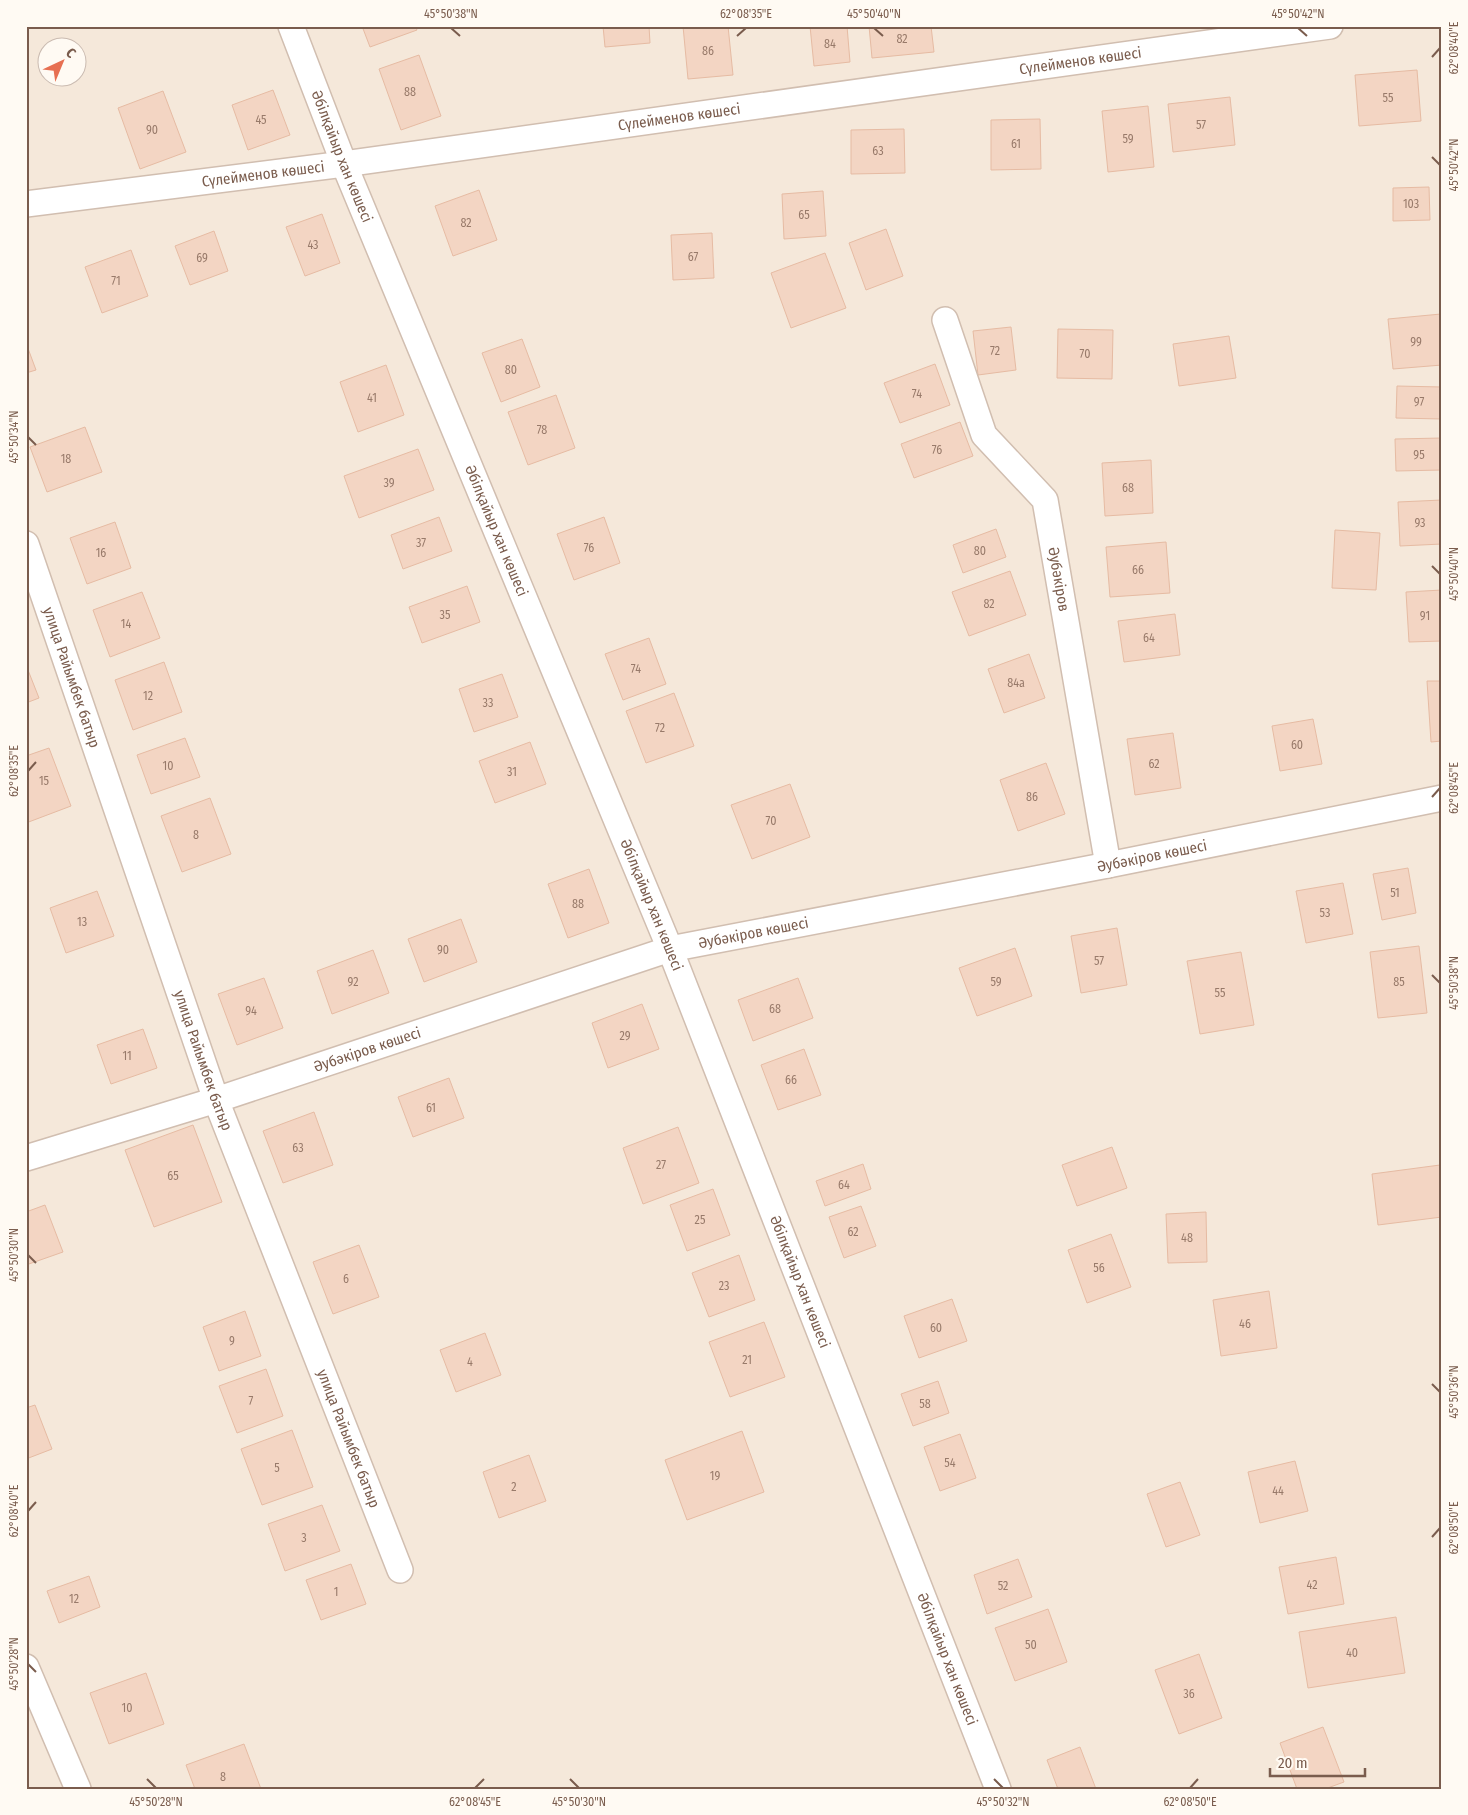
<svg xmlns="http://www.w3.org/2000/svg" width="1468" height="1815" viewBox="0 0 1468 1815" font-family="'Fira Sans Condensed',sans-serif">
  <rect width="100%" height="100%" fill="#fdf6ec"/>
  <path fill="#f5e8da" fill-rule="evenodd" d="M26,26H1442V1789H26ZM48,48H78V78H48Z"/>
  <path fill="#f3d5c3" stroke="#e6bba3" d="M362,26H415L417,30L370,47Z
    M603,26H649L650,43L605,47Z
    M683,26H728L733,75L688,79Z
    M810,26H847L850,62L814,66Z
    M869,26H931L934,52L872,58Z
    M419,55L441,116L401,130L379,69Z
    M1417,70L1421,121L1359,126L1355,75Z
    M273,90L290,135L248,150L232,105Z
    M163,91L186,152L140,169L118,108Z
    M1230,97L1235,145L1173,152L1168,104Z
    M1148,106L1154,167L1108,172L1102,111Z
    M1040,119L1041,169L991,170V120Z
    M904,129L905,173L851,174V130Z
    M1429,187L1430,220L1393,221V188Z
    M479,190L497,240L453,256L435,206Z
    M823,191L826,236L784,239L782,194Z
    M322,214L340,263L305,276L286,227Z
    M886,229L903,276L866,290L849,243Z
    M214,231L228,271L190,285L175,246Z
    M712,233L714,278L673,280L671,235Z
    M131,250L148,296L102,313L85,267Z
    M825,253L846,308L791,328L771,273Z
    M1441,314L1442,365L1393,369L1388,319Z
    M1011,327L1016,370L978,375L973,331Z
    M1058,329L1113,330L1112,379L1057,378Z
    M1229,336L1236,378L1179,386L1173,344Z
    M522,339L540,387L501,402L482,353Z
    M26,343L36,370L26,373Z
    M935,364L950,405L900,423L884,383Z
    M386,365L404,415L358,432L340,382Z
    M1397,386L1442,387V419L1396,418Z
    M556,395L575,448L528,465L508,412Z
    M960,422L973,456L914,478L901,444Z
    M85,427L102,472L47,492L30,447Z
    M1442,438V470L1396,471L1395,439Z
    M418,449L434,490L359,518L344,476Z
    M1151,460L1153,513L1105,516L1102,463Z
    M1442,500V544L1400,546L1398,502Z
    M439,517L452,551L403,569L391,535Z
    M604,517L620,563L574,580L557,534Z
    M115,522L131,568L87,584L70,538Z
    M996,529L1006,557L963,573L953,545Z
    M1335,530L1380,533L1376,590L1332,588Z
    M1166,542L1170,593L1110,597L1106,547Z
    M1010,571L1026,615L969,636L952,592Z
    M467,586L480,622L422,643L409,607Z
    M1442,590V641L1409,642L1406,592Z
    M142,592L160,638L110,657L93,610Z
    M1175,614L1180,655L1124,662L1118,621Z
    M649,638L666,684L623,700L605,654Z
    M1029,654L1045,698L1004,713L988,669Z
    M164,662L182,712L133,730L115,680Z
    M26,665L39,698L26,703Z
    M502,674L518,717L474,732L459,689Z
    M1427,681H1442V741L1431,742Z
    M674,693L694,746L646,763L626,711Z
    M1313,719L1322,764L1280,771L1272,726Z
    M1173,733L1181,788L1135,795L1127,739Z
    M185,738L200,777L151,794L137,755Z
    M530,742L546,784L495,803L479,761Z
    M49,748L71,806L26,823V756Z
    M1046,763L1065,814L1018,831L1000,780Z
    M790,784L810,837L752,859L731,805Z
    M210,798L231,854L182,872L161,816Z
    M1408,868L1416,913L1382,920L1373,874Z
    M589,869L609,923L568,938L548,884Z
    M1343,883L1353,934L1306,943L1296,891Z
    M97,891L114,936L66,953L50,908Z
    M461,919L477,962L424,982L408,939Z
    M1117,928L1127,985L1081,993L1071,936Z
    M1419,946L1427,1013L1378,1018L1370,952Z
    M1015,948L1032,996L977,1016L959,968Z
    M373,950L389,993L332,1014L317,971Z
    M1241,952L1254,1025L1200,1034L1187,961Z
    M264,978L283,1028L237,1045L218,994Z
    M798,978L813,1018L753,1041L738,1000Z
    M642,1004L659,1049L608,1068L592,1023Z
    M143,1029L157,1068L111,1084L97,1045Z
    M804,1049L821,1095L778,1110L761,1065Z
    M449,1078L464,1118L413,1137L398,1097Z
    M314,1112L333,1165L283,1183L263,1131Z
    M193,1125L222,1202L154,1227L125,1150Z
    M678,1127L699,1183L643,1204L623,1148Z
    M1112,1147L1127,1188L1077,1206L1062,1165Z
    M863,1164L871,1189L825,1206L816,1181Z
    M1440,1165L1442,1182V1217L1378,1225L1372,1174Z
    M713,1189L730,1235L687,1251L670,1205Z
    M45,1205L63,1252L26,1265V1212Z
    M861,1206L876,1246L844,1258L829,1217Z
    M1206,1212L1207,1262L1168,1263L1166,1214Z
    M1111,1234L1131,1287L1087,1303L1068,1250Z
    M359,1245L379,1297L333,1314L313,1262Z
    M739,1255L755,1300L709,1317L692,1273Z
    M1269,1291L1277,1348L1221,1356L1213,1300Z
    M952,1299L967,1341L919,1358L904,1316Z
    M245,1311L261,1356L219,1371L203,1327Z
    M764,1322L785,1377L730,1397L709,1342Z
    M485,1333L501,1375L456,1392L440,1350Z
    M266,1369L283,1416L237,1433L219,1386Z
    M938,1381L949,1413L913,1426L901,1394Z
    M35,1405L52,1449L26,1459V1408Z
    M292,1430L313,1487L262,1505L241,1449Z
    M742,1431L764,1492L687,1520L665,1460Z
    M960,1434L976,1478L940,1491L924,1447Z
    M529,1455L546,1501L499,1518L483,1472Z
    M1295,1461L1308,1511L1260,1523L1248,1472Z
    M1180,1482L1200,1535L1166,1547L1147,1494Z
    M322,1505L340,1551L285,1571L268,1524Z
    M1336,1557L1344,1604L1288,1614L1279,1567Z
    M1018,1559L1032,1597L987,1614L974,1575Z
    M351,1564L366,1604L321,1620L306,1580Z
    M89,1576L100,1607L59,1623L47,1591Z
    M1048,1609L1067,1662L1015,1681L995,1628Z
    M1396,1617L1405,1673L1308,1688L1299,1632Z
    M1199,1654L1222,1718L1179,1734L1155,1670Z
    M146,1673L164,1724L109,1744L90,1693Z
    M1323,1727L1344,1782L1325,1789H1297L1280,1743Z
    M244,1744L261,1789H195L186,1765Z
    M1080,1747L1096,1789H1058L1047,1760Z"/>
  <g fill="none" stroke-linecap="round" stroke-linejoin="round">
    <defs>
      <g id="street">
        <path id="s1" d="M291,26L344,164L670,949L998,1789"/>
        <path id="s2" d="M26,204L344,164L1330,26"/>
        <path id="s3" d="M945,320L984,435L1045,500L1108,865"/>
        <path id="s4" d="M26,544L216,1100L400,1570"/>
        <path id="s5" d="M26,1158L216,1100L670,949L1108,865L1442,798"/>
        <path d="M26,1667L78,1789"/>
      </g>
    </defs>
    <use href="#street" stroke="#d1beb0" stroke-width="28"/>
    <use href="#street" stroke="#fff" stroke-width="25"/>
  </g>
  <path fill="none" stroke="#7a5c4d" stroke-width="2" d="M451,28L460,36M874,28L883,36M1298,28L1307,36M737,36L746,28M1432,57L1440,48M1432,157L1440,165M28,437L36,445M1432,566L1440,574M28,771L36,762M1432,797L1440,788M1432,975L1440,983M28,1255L36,1263M1432,1384L1440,1392M28,1511L36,1502M1432,1537L1440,1528M28,1664L36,1672M147,1779L156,1788M570,1779L579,1788M994,1779L1003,1788M475,1788L484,1779M1190,1788L1198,1779"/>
  <g text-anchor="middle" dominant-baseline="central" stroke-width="4" stroke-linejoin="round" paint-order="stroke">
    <g font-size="12" fill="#987a6a">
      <text x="902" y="39">82</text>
      <text x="830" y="44">84</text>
      <text x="708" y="51">86</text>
      <text x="410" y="92">88</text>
      <text x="1388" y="98">55</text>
      <text x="261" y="120">45</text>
      <text x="1201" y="125">57</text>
      <text x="152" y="130">90</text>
      <text x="1128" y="139">59</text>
      <text x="1016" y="144">61</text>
      <text x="878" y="151">63</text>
      <text x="1411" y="204">103</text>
      <text x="804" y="215">65</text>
      <text x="466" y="223">82</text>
      <text x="313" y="245">43</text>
      <text x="693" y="257">67</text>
      <text x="202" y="258">69</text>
      <text x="116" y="281">71</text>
      <text x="1416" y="342">99</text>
      <text x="995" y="351">72</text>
      <text x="1085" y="354">70</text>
      <text x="511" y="370">80</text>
      <text x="917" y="394">74</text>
      <text x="372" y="398">41</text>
      <text x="1419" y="402">97</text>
      <text x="542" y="430">78</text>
      <text x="937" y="450">76</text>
      <text x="1419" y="455">95</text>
      <text x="66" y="459">18</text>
      <text x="389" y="483">39</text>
      <text x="1128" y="488">68</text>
      <text x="1420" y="523">93</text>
      <text x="421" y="543">37</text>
      <text x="589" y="548">76</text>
      <text x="980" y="551">80</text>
      <text x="101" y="553">16</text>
      <text x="1138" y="570">66</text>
      <text x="989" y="604">82</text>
      <text x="445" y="615">35</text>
      <text x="1425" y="616">91</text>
      <text x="126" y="624">14</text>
      <text x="1149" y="638">64</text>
      <text x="636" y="669">74</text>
      <text x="1016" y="683">84а</text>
      <text x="148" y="696">12</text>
      <text x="488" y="703">33</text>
      <text x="660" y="728">72</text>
      <text x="1297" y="745">60</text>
      <text x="1154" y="764">62</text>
      <text x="168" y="766">10</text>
      <text x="512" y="772">31</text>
      <text x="44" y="781">15</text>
      <text x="1032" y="797">86</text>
      <text x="771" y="821">70</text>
      <text x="196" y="835">8</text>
      <text x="1395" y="893">51</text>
      <text x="578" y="904">88</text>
      <text x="1325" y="913">53</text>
      <text x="82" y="922">13</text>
      <text x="443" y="950">90</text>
      <text x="1099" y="961">57</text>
      <text x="353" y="982">92</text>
      <text x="996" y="982">59</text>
      <text x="1399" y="982">85</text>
      <text x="1220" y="993">55</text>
      <text x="775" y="1009">68</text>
      <text x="251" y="1011">94</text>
      <text x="625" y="1036">29</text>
      <text x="127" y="1056">11</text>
      <text x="791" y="1080">66</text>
      <text x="431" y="1108">61</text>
      <text x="298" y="1148">63</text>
      <text x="661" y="1165">27</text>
      <text x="173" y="1176">65</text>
      <text x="844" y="1185">64</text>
      <text x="700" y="1220">25</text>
      <text x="853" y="1232">62</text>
      <text x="1187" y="1238">48</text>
      <text x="1099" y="1268">56</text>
      <text x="346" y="1279">6</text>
      <text x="724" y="1286">23</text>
      <text x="1245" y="1324">46</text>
      <text x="936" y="1328">60</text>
      <text x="232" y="1341">9</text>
      <text x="747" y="1360">21</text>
      <text x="470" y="1362">4</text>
      <text x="251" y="1401">7</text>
      <text x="925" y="1404">58</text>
      <text x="950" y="1463">54</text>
      <text x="277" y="1468">5</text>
      <text x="715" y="1476">19</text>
      <text x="514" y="1487">2</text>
      <text x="1278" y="1491">44</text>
      <text x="304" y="1538">3</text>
      <text x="1312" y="1585">42</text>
      <text x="1003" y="1586">52</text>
      <text x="336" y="1592">1</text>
      <text x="74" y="1599">12</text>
      <text x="1031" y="1645">50</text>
      <text x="1352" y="1653">40</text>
      <text x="1189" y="1694">36</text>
      <text x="127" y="1708">10</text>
      <text x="223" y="1777">8</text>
    </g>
    <g font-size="15" fill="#7a5c4d" stroke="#fffaf3">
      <text stroke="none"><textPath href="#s2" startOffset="1064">Сүлейменов көшесі</textPath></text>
      <text stroke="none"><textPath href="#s2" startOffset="659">Сүлейменов көшесі</textPath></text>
      <text stroke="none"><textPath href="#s1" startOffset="140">Әбілқайыр хан көшесі</textPath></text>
      <text stroke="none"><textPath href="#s2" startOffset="239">Сүлейменов көшесі</textPath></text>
      <text stroke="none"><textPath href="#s1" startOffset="545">Әбілқайыр хан көшесі</textPath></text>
      <text stroke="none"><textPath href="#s3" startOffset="291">Әубәкіров</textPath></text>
      <text stroke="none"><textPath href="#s4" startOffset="141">улица Райымбек батыр</textPath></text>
      <text stroke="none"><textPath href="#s5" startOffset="1168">Әубәкіров көшесі</textPath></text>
      <text stroke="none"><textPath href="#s1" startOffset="950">Әбілқайыр хан көшесі</textPath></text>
      <text stroke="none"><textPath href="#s5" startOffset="762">Әубәкіров көшесі</textPath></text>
      <text stroke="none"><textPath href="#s5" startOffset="358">Әубәкіров көшесі</textPath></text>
      <text stroke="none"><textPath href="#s4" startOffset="546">улица Райымбек батыр</textPath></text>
      <text stroke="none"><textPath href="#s1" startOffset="1355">Әбілқайыр хан көшесі</textPath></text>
      <text stroke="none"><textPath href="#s4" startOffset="951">улица Райымбек батыр</textPath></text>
      <text stroke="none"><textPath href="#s1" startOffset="1760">Әбілқайыр хан көшесі</textPath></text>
    </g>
  </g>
  <rect width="1468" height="1815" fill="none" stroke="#fffaf3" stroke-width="55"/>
  <g transform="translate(62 62) rotate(44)"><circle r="24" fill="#fffaf3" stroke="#cabbb1"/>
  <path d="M0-4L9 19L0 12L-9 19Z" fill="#e76f51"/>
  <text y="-8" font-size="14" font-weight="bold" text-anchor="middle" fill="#7a5c4d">С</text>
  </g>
  <path d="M1270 1768v8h95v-8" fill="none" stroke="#7a5c4d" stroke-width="2.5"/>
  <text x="1278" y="1768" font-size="15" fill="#7a5c4d" stroke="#fffaf3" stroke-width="4" paint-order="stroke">20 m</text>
  <rect x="28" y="28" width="1412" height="1760" fill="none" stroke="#7a5c4d" stroke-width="2"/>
  <g font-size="12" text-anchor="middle" fill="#7a5c4d">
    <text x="451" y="18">45°50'38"N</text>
    <text x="746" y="18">62°08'35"E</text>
    <text x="874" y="18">45°50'40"N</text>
    <text x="1298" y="18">45°50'42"N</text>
    <text transform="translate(1454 48) rotate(-90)" y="4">62°08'40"E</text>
    <text transform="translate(1454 165) rotate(-90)" y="4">45°50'42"N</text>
    <text transform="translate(14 437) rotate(-90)" y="4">45°50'34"N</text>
    <text transform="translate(1454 574) rotate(-90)" y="4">45°50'40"N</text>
    <text transform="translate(14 771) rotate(-90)" y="4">62°08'35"E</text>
    <text transform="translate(1454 788) rotate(-90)" y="4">62°08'45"E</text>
    <text transform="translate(1454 983) rotate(-90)" y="4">45°50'38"N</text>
    <text transform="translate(14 1255) rotate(-90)" y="4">45°50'30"N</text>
    <text transform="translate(1454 1392) rotate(-90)" y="4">45°50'36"N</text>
    <text transform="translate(14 1511) rotate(-90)" y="4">62°08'40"E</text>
    <text transform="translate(1454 1528) rotate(-90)" y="4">62°08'50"E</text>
    <text transform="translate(14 1664) rotate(-90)" y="4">45°50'28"N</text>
    <text x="156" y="1806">45°50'28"N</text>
    <text x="475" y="1806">62°08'45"E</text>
    <text x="579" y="1806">45°50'30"N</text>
    <text x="1003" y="1806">45°50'32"N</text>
    <text x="1190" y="1806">62°08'50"E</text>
  </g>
</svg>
